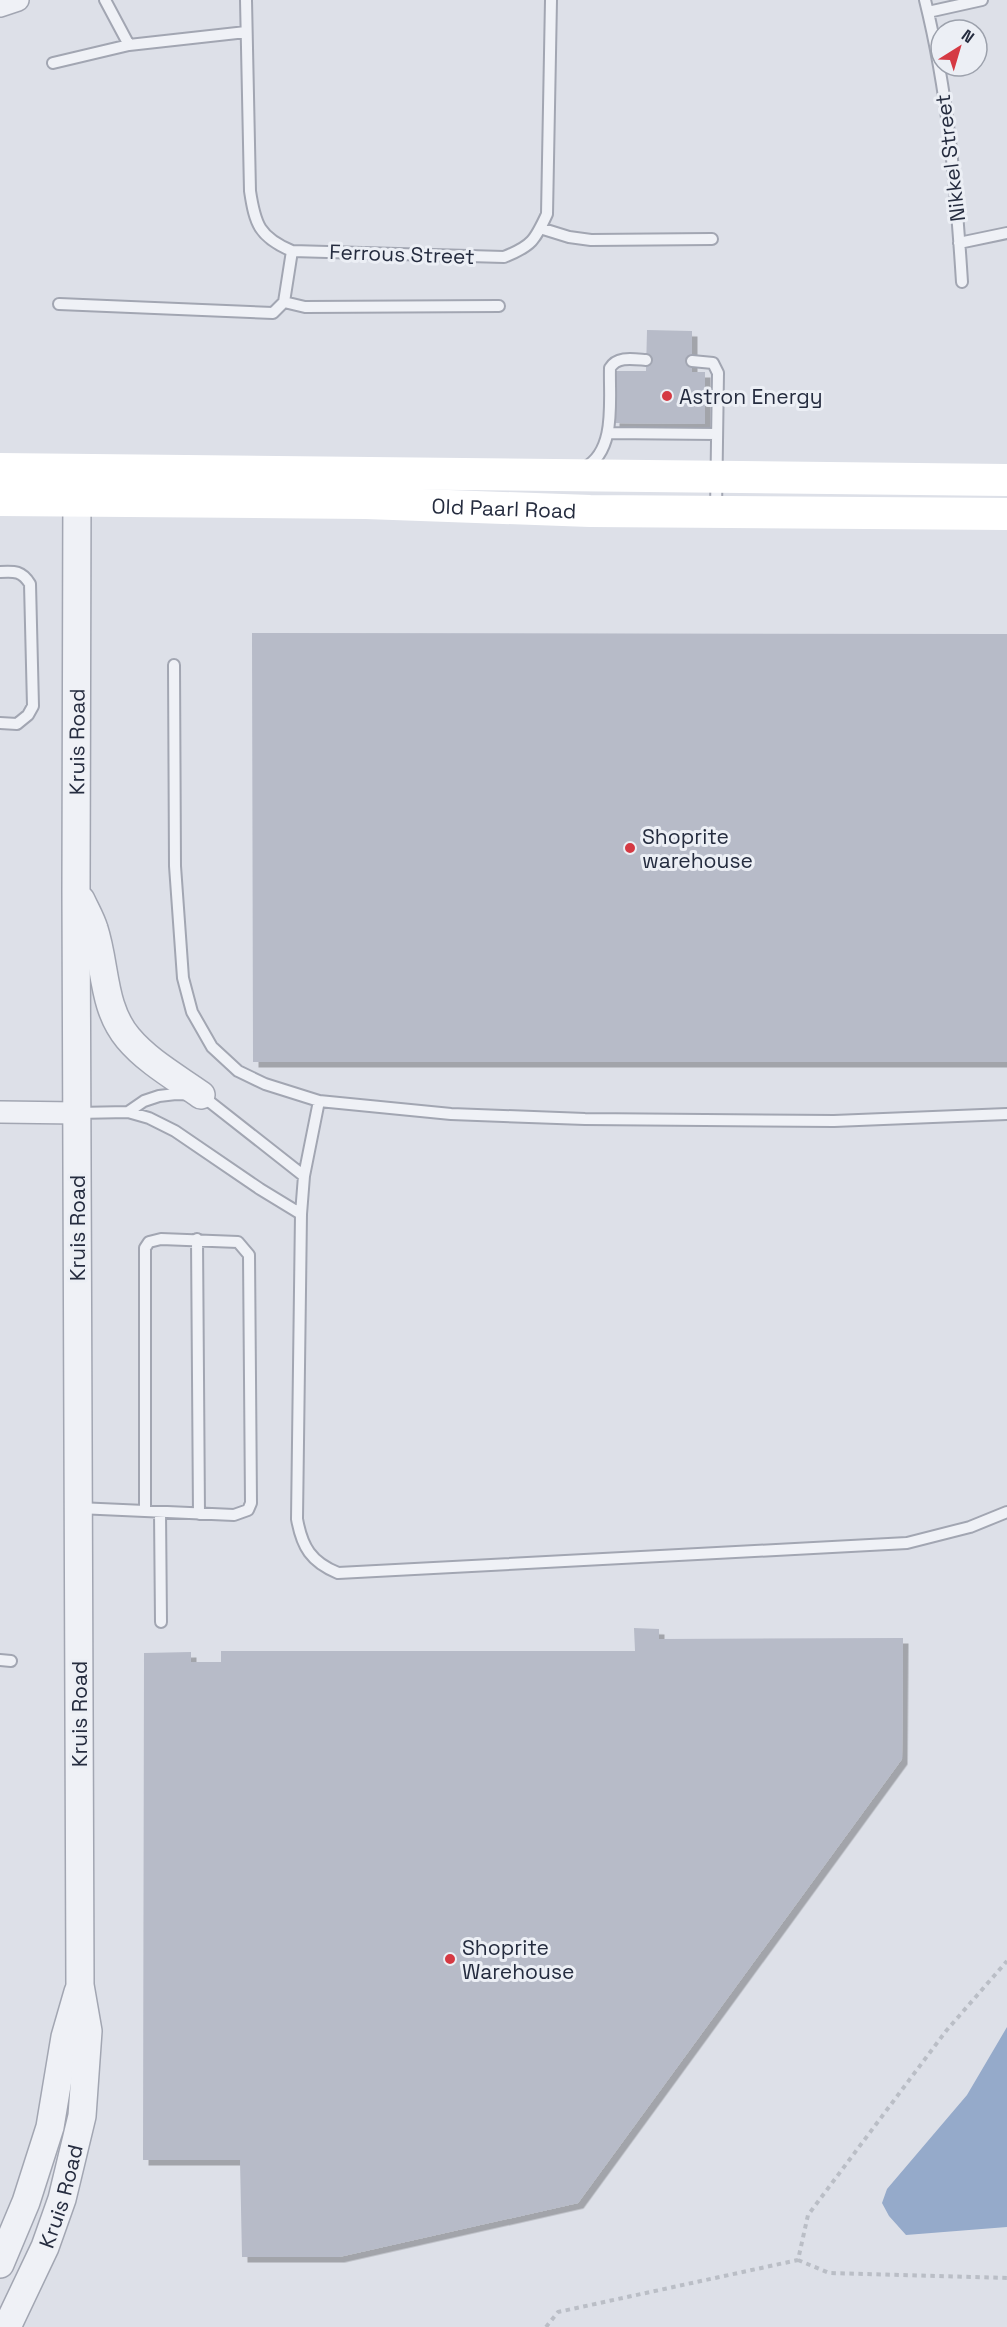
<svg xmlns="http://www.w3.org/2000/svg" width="1007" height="2327" viewBox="0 0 1007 2327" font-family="'Space Grotesk',sans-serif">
  <defs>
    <filter id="shadow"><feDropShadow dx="5.5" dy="5.5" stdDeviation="0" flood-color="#0004"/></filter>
  </defs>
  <rect width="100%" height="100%" fill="#dde0e8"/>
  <path fill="#95aaca" d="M1007,2027V2227L906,2235L889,2216L882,2203L887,2189L967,2095Z"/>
  <path fill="#b7bbc8" filter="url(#shadow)" d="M647,330L692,331V372H705V424L614,423V371H646Z
    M252,633L1007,634V1062H253Z
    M634,1628L659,1629V1639L903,1638L902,1759L578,2203L339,2257H242L240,2160H143L144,1653L191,1652V1662H221V1651H635Z"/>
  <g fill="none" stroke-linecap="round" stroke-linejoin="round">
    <defs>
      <path id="service" d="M105,0L129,45L246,32
        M246,0L250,191C255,224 259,237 292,251L504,257C532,246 535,240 547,214L551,0
        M925,0C948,92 956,188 962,282
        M928,12L982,0
        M53,63L129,45
        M540,228L569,237L591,240L712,239
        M959,243L1007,233
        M284,302L305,307L499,306
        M59,304L273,313L284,302L292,251
        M692,361L713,363L718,373L716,511
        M608,433L717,434
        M584,468C617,451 609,400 610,368C617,356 633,359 646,360
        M0,572C15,571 22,571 30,584L33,706L28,715L17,724L0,723
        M174,665L175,866L183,978L192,1012L212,1047L238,1071L265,1084L319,1101L451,1114L585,1119L834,1121L1007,1114
        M319,1101L304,1176L301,1214L297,1519C302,1547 311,1562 338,1573L907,1543L970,1527L1007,1512
        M128,1112L144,1101L159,1096L176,1094L201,1095L304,1176
        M77,1113L128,1112L149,1118L175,1131L260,1189L301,1214
        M197,1239L199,1514
        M78,1508L234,1515L248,1510L251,1503L249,1255L238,1242L161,1239L149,1242L145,1248V1511
        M160,1512L161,1622
        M0,1660L11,1661"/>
      <path id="minor" d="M0,6L18,0
        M0,1112L77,1113"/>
      <g id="tertiary">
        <path d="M81,900C85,909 91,919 94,929C106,966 102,1007 128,1038C147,1061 177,1078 201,1095"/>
        <path d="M0,2264L26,2202L50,2127L65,2037L78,1992"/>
        <path id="s1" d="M7,2327L45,2247L62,2199L82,2116L88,2031L80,1985L76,891L77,481"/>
      </g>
    </defs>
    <use href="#service" stroke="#a2a6b2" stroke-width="14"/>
    <use href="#minor" stroke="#a2a6b2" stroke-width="24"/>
    <use href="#tertiary" stroke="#a2a6b2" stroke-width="30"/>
    <path stroke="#babec6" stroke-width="4" stroke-dasharray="4.5 4.5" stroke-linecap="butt" d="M798,2260L829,2273L1007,2278
      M546,2327L558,2312L798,2260L808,2215L946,2031L1007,1961"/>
    <use href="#service" stroke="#eff1f6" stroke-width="10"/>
    <use href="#minor" stroke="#eff1f6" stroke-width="21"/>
    <use href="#tertiary" stroke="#eff1f6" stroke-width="27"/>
    <g stroke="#fff" stroke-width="32">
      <path d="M0,469L1007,480"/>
      <path id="s2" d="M0,500L366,503L590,511L1007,514"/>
    </g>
  </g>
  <g fill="#d53943" stroke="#eceff5" stroke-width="2">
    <circle cx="667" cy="396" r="6"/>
    <circle cx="630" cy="848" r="6"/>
    <circle cx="450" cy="1959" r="6"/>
  </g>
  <g text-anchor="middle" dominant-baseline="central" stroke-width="6" stroke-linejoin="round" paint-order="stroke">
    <g font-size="21" fill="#252c3f" stroke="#eceff5">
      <text transform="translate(950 158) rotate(-97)">Nikkel Street</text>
      <text transform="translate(402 254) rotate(2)">Ferrous Street</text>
      <text stroke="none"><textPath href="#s2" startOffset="504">Old Paarl Road</textPath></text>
      <text stroke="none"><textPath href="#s1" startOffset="1600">Kruis Road</textPath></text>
      <text transform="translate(77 1228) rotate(-90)">Kruis Road</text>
      <text transform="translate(79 1714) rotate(-90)">Kruis Road</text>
      <text stroke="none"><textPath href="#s1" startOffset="142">Kruis Road</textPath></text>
    </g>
    <g font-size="21" fill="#252c3f" stroke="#eceff5" text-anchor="start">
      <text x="679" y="396">Astron Energy</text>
      <text x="642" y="836">Shoprite<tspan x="642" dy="24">warehouse</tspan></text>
      <text x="462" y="1947">Shoprite<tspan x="462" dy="24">Warehouse</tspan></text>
    </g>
  </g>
  <g transform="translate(959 48) rotate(37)"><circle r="28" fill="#eceff5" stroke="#9ca1ac" stroke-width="1.5"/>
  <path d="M0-4.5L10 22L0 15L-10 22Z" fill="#d53943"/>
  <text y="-9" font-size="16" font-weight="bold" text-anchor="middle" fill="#252c3f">N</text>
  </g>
</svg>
